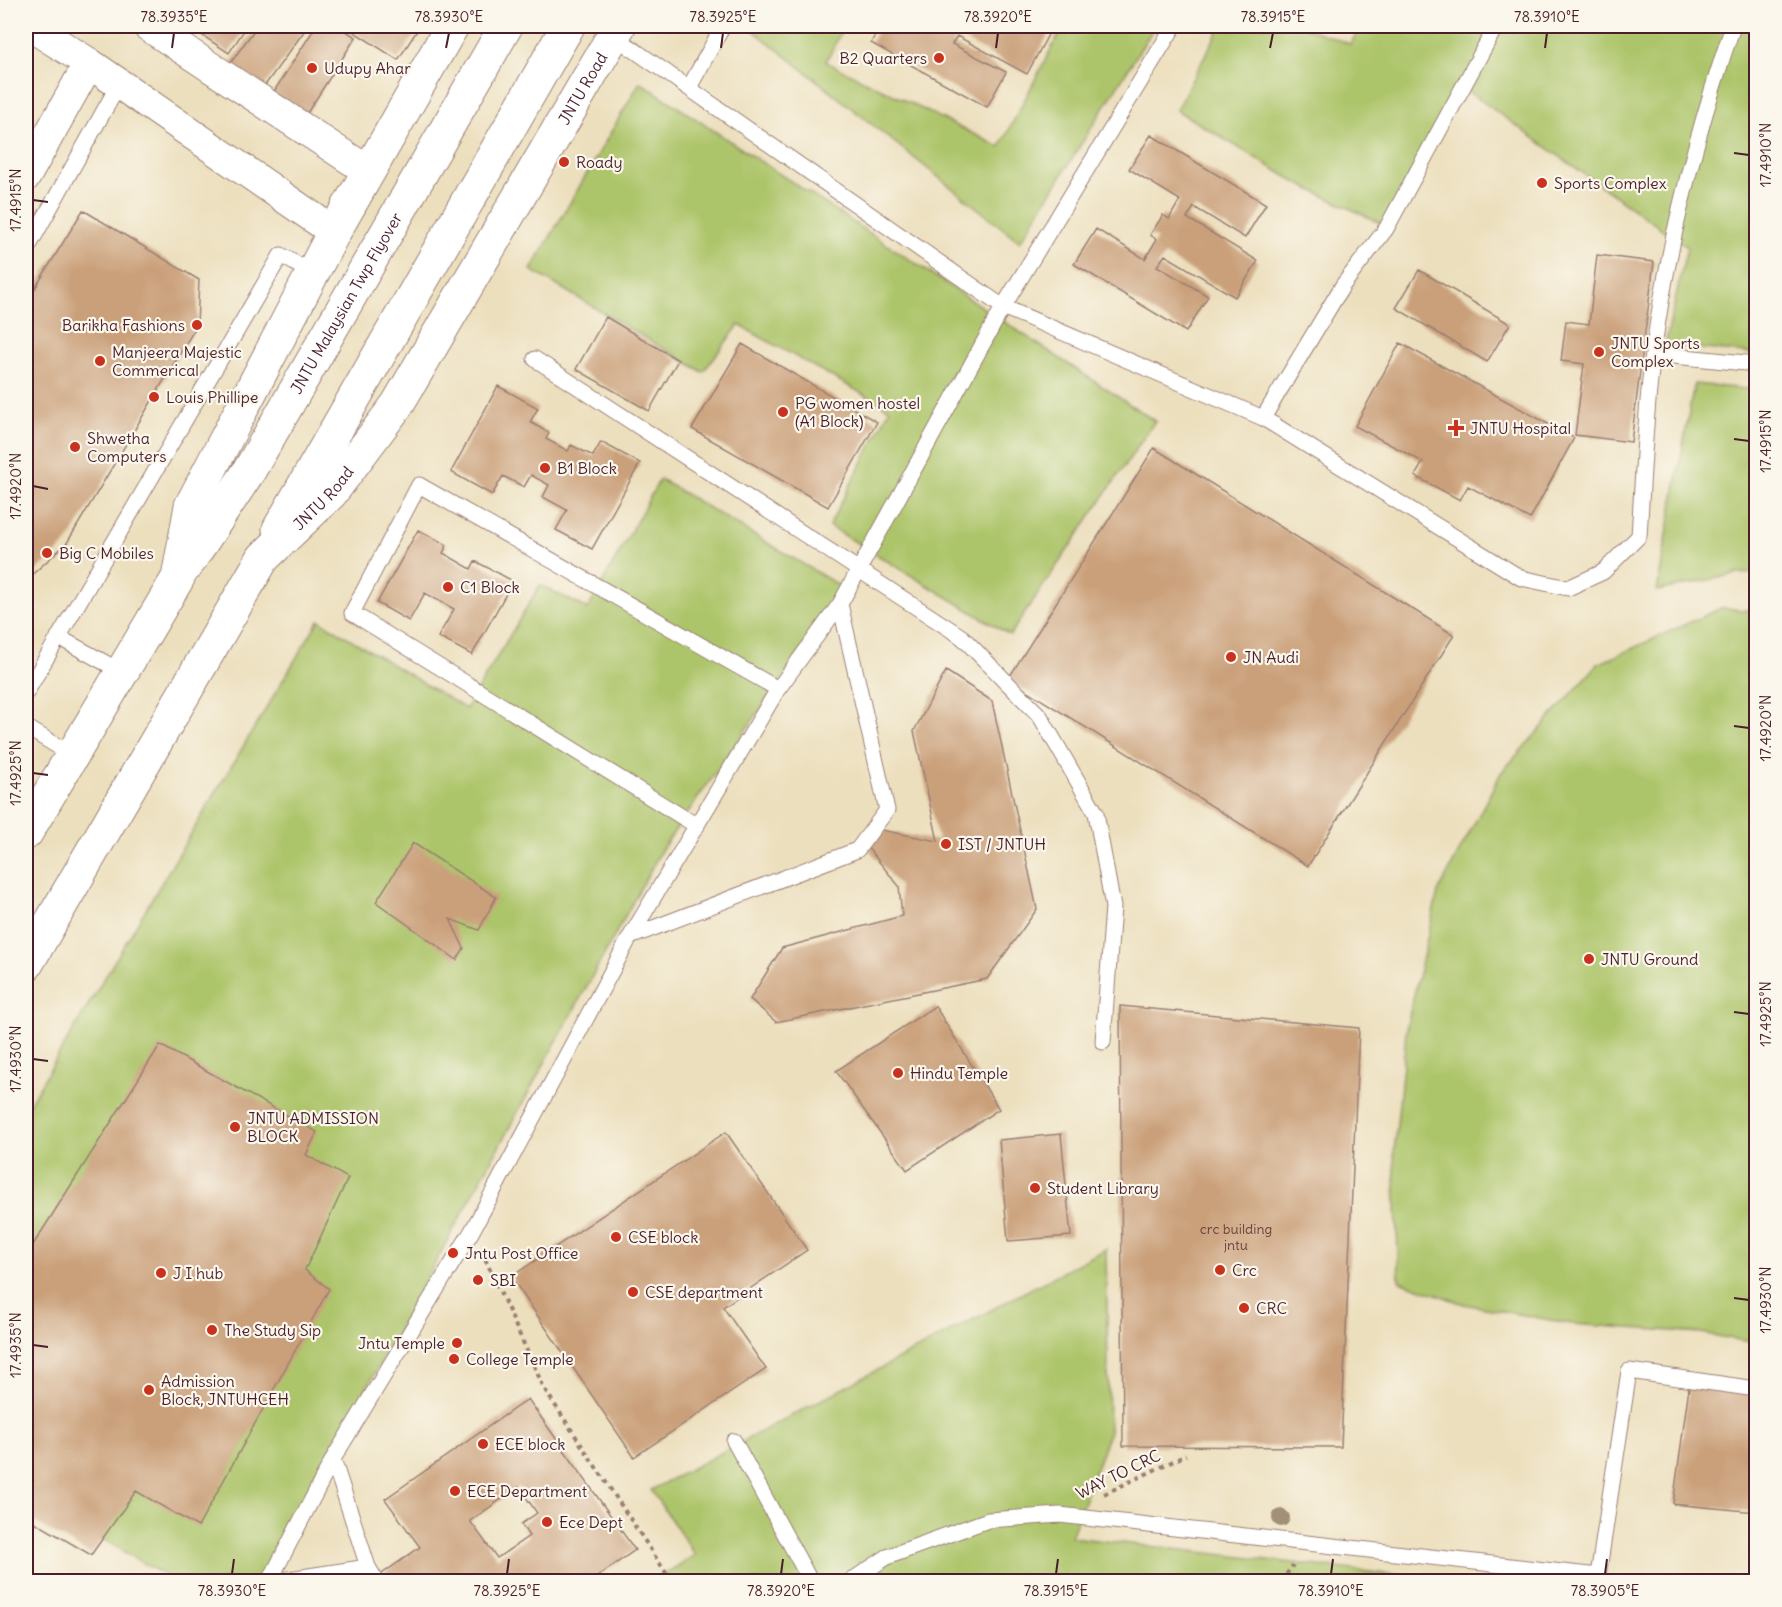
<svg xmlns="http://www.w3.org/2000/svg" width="1782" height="1607" viewBox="0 0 1782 1607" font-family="Delius,sans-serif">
  <rect width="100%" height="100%" fill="#fbf7ec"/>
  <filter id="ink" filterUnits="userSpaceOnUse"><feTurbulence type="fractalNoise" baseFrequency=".0167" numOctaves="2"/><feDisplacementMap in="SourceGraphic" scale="12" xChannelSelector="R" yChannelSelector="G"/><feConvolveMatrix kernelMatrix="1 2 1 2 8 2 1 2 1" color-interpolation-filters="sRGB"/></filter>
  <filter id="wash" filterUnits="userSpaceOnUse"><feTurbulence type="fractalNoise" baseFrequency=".008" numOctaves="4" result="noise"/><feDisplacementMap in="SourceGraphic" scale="24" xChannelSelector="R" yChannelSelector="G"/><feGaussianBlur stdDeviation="1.35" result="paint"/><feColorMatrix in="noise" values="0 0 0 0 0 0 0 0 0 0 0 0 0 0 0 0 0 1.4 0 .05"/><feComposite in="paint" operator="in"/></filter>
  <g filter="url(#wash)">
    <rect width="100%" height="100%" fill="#ecdfbd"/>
    <path fill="#adc56a" stroke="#7c724a" stroke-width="1.5" d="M748,26H844L826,62L1000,147L1063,26H1155L1020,242Z
      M1221,26H1301L1350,44L1362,26H1756V354L1665,345L1687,247L1459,85L1384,225L1297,183L1176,110Z
      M640,82L1155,421L1010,635L829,526L890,409L739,325L703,372L531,270Z
      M1694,384L1756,390V573L1737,574L1657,591Z
      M660,479L845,589L662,849L261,1581H174L26,1494V1109L319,620L466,709L540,585L588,609Z
      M1721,608L1756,611V1343L1701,1333L1572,1324L1464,1304L1399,1281L1394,1153L1407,1025L1438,892L1501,773L1598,664Z
      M1106,1249L1109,1433L1071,1537L1412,1577L1415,1581H654L695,1555L651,1490Z"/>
    <g id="blocks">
      <path fill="#caa07a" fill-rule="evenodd" d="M192,26H247L229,53L191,28Z
        M257,26H308L263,88L229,65Z
        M316,26H338L356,37L302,121L269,99Z
        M345,26H420L398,60Z
        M880,26H919L935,34L939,26H1034L1049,33L1027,74L957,36L952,44L1006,72L987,107L871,43Z
        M1151,135L1266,204L1245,238L1194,207L1187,218L1258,261L1235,297L1165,255L1157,266L1208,296L1186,332L1074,264L1096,229L1145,259L1157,239L1150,235L1163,215L1169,219L1180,200L1129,169Z
        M83,210L199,280L197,325L67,543L26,580V303Z
        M1597,255L1654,262L1631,442L1575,435L1584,364L1561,361L1566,321L1589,324Z
        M1419,270L1510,324L1487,362L1396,308Z
        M606,317L678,360L649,411L576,369Z
        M1400,343L1574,438L1530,519L1468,486L1460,500L1415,476L1423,462L1355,426Z
        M742,344L877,422L828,507L692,429Z
        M498,386L538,408L530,422L549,433L546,439L568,451L571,445L593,456L601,442L640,463L592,549L556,530L567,510L543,497L549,485L531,475L524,487L503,476L492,495L451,472Z
        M1154,448L1454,635L1308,866L1008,679Z
        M418,530L447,545L443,553L471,569L475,561L513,581L472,655L438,637L454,609L425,593L409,621L377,603Z
        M946,671L992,701L1037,909L987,979L776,1022L750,999L782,948L902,916L899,886L867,847L881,830L938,841L914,731Z
        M413,843L496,897L479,930L450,919L464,948L457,960L376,902Z
        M935,1006L999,1109L907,1170L836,1071Z
        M1120,1006L1359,1028L1341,1447L1123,1446Z
        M160,1045L317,1132L306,1155L348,1178L305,1270L329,1289L198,1527L136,1491L91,1555L26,1517V1256Z
        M726,1132L807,1250L723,1307L766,1369L634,1457L511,1277Z
        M1061,1134L1071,1236L1008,1241L999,1140Z
        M1689,1387L1756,1395V1512L1673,1504Z
        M528,1399L635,1550L590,1582H383L379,1576L420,1547L385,1499ZM519,1487L537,1513L521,1524L529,1536L497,1558L470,1521Z"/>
    </g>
  </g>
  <g filter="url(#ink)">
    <use href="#blocks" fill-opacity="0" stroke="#9b7f74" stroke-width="1.5"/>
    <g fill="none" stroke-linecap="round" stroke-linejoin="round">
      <defs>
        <path id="lane" d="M614,36L1003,307L1263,418L1521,578L1568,588L1603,572L1639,536C1643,475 1645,414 1653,354C1668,243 1697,131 1733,26
          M690,86L723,26
          M26,251L119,84
          M1653,354L1756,364
          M535,359L962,637L1040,716L1096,813L1113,907L1103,1042
          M1263,418L1343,285L1386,229L1496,26
          M58,637L122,672
          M26,693L281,255L313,274
          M26,727L72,755
          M697,826L352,613L419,485L778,689
          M630,937L857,850L887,810L840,604
          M734,1441L811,1582
          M333,1459L368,1567
          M269,1582L333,1459L472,1231L630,937L778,689L840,604L1003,307L1174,26
          M269,1582L368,1567L377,1582
          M849,1582L887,1557L988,1520L1060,1515L1598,1576L1629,1371L1756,1389"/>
        <path id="street" d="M30,26L89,63L334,232
          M148,26L368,171
          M26,176L89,63"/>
        <g id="primary">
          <path d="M279,529L568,26"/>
          <path id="s1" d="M186,566L249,471L506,26"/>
          <path d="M26,833L178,578L191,506L334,232L452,26"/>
          <path id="s2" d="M26,965L263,558L331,493L397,405L619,26"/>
        </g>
      </defs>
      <use href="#lane" stroke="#9b7f74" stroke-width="17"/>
      <use href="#street" stroke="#9b7f74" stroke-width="32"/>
      <use href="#primary" stroke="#9b7f74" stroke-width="35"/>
      <path stroke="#9b7f74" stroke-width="4" stroke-dasharray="4.5 4.5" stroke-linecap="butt" d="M485,1259L545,1390L672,1582
        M1104,1494L1186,1455
        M1281,1582L1293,1565"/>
      <use href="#lane" stroke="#fff" stroke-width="15"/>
      <use href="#street" stroke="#fff" stroke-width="30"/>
      <use href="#primary" stroke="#fff" stroke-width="33"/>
    </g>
    <circle fill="#a39177" cx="1281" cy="1518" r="9"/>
  </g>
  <path fill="none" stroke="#4a1f2b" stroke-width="2" d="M172,48L174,33M446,48L449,33M721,48L723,33M996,48L998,33M1270,48L1273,33M1545,48L1547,33M1734,153L1749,155M33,200L48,202M1734,439L1749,441M33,486L48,489M1734,726L1749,728M33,773L48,775M1734,1012L1749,1014M33,1059L48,1061M1734,1298L1749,1300M33,1345L48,1347M232,1574L234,1559M507,1574L509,1559M781,1574L783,1559M1056,1574L1058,1559M1331,1574L1333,1559M1605,1574L1607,1559"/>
  <g fill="#c8321e" stroke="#fbf7ec" stroke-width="2">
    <circle cx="939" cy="58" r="6"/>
    <circle cx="312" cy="68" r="6"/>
    <circle cx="564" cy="162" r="6"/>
    <circle cx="1542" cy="183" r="6"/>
    <circle cx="197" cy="325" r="6"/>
    <circle cx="1599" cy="352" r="6"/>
    <circle cx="100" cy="361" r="6"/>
    <circle cx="154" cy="397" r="6"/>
    <circle cx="783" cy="412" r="6"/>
    <path d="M1453 419h6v6h6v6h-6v6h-6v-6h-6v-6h6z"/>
    <circle cx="75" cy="447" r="6"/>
    <circle cx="545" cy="468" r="6"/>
    <circle cx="47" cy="553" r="6"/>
    <circle cx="448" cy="587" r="6"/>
    <circle cx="1231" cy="657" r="6"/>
    <circle cx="946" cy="844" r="6"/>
    <circle cx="1589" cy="959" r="6"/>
    <circle cx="898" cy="1073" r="6"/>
    <circle cx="235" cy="1127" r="6"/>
    <circle cx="1035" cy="1188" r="6"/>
    <circle cx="616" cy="1237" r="6"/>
    <circle cx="453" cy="1253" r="6"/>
    <circle cx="1220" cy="1270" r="6"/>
    <circle cx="161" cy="1273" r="6"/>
    <circle cx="478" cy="1280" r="6"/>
    <circle cx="633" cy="1292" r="6"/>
    <circle cx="1244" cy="1308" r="6"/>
    <circle cx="212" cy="1330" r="6"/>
    <circle cx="457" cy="1343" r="6"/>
    <circle cx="454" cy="1359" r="6"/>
    <circle cx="149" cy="1390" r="6"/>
    <circle cx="483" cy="1444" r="6"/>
    <circle cx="455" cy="1491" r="6"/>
    <circle cx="547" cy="1522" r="6"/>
  </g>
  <g text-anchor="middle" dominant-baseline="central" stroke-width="4.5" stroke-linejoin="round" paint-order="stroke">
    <g font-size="14" fill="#6a3f3f">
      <text x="1236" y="1229">crc building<tspan x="1236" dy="16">jntu</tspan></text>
    </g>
    <g font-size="16" fill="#4a1f2b" stroke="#fbf7ec" text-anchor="start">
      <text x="927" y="58" text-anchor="end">B2 Quarters</text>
      <text x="324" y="68">Udupy Ahar</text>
      <text x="576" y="162">Roady</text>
      <text x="1554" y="183">Sports Complex</text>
      <text x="185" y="325" text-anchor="end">Barikha Fashions</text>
      <text x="1611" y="343">JNTU Sports<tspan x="1611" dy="18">Complex</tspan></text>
      <text x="112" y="352">Manjeera Majestic<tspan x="112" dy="18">Commerical</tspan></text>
      <text x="166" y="397">Louis Phillipe</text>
      <text x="795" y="403">PG women hostel<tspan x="795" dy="18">(A1 Block)</tspan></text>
      <text x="1470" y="428">JNTU Hospital</text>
      <text x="87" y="438">Shwetha<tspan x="87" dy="18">Computers</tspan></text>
      <text x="557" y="468">B1 Block</text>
      <text x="59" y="553">Big C Mobiles</text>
      <text x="460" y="587">C1 Block</text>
      <text x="1243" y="657">JN Audi</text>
      <text x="958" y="844">IST / JNTUH</text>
      <text x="1601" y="959">JNTU Ground</text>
      <text x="910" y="1073">Hindu Temple</text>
      <text x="247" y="1118">JNTU ADMISSION<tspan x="247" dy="18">BLOCK</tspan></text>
      <text x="1047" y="1188">Student Library</text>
      <text x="628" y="1237">CSE block</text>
      <text x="465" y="1253">Jntu Post Office</text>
      <text x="1232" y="1270">Crc</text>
      <text x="173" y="1273">J I hub</text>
      <text x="490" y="1280">SBI</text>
      <text x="645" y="1292">CSE department</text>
      <text x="1256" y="1308">CRC</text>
      <text x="224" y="1330">The Study Sip</text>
      <text x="445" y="1343" text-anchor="end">Jntu Temple</text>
      <text x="466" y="1359">College Temple</text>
      <text x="161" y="1381">Admission<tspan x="161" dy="18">Block, JNTUHCEH</tspan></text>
      <text x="495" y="1444">ECE block</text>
      <text x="467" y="1491">ECE Department</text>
      <text x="559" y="1522">Ece Dept</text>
    </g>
    <g font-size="16" fill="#4a1f2b" stroke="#fbf7ec">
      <text stroke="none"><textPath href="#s2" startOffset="1042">JNTU Road</textPath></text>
      <text stroke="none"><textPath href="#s1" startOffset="308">JNTU Malaysian Twp Flyover</textPath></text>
      <text stroke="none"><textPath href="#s2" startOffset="556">JNTU Road</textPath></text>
      <text transform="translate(1118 1474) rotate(-26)">WAY TO CRC</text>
    </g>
  </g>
  <rect width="1782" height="1607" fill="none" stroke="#fbf7ec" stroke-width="66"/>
  <rect x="33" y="33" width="1716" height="1541" fill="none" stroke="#4a1f2b" stroke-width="2"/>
  <g font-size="15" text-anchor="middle" fill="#4a1f2b">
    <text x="174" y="22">78.3935°E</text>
    <text x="449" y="22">78.3930°E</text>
    <text x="723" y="22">78.3925°E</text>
    <text x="998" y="22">78.3920°E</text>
    <text x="1273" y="22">78.3915°E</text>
    <text x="1547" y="22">78.3910°E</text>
    <text transform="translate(1766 155) rotate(-90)" y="5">17.4910°N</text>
    <text transform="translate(16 200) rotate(-90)" y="5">17.4915°N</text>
    <text transform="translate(1766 441) rotate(-90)" y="5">17.4915°N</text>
    <text transform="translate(16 486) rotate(-90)" y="5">17.4920°N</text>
    <text transform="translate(1766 728) rotate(-90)" y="5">17.4920°N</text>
    <text transform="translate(16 773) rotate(-90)" y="5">17.4925°N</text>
    <text transform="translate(1766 1014) rotate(-90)" y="5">17.4925°N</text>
    <text transform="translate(16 1059) rotate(-90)" y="5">17.4930°N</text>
    <text transform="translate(1766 1300) rotate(-90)" y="5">17.4930°N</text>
    <text transform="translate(16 1345) rotate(-90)" y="5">17.4935°N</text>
    <text x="232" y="1596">78.3930°E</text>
    <text x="507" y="1596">78.3925°E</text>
    <text x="781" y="1596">78.3920°E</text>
    <text x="1056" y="1596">78.3915°E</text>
    <text x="1331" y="1596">78.3910°E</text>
    <text x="1605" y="1596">78.3905°E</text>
  </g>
</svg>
